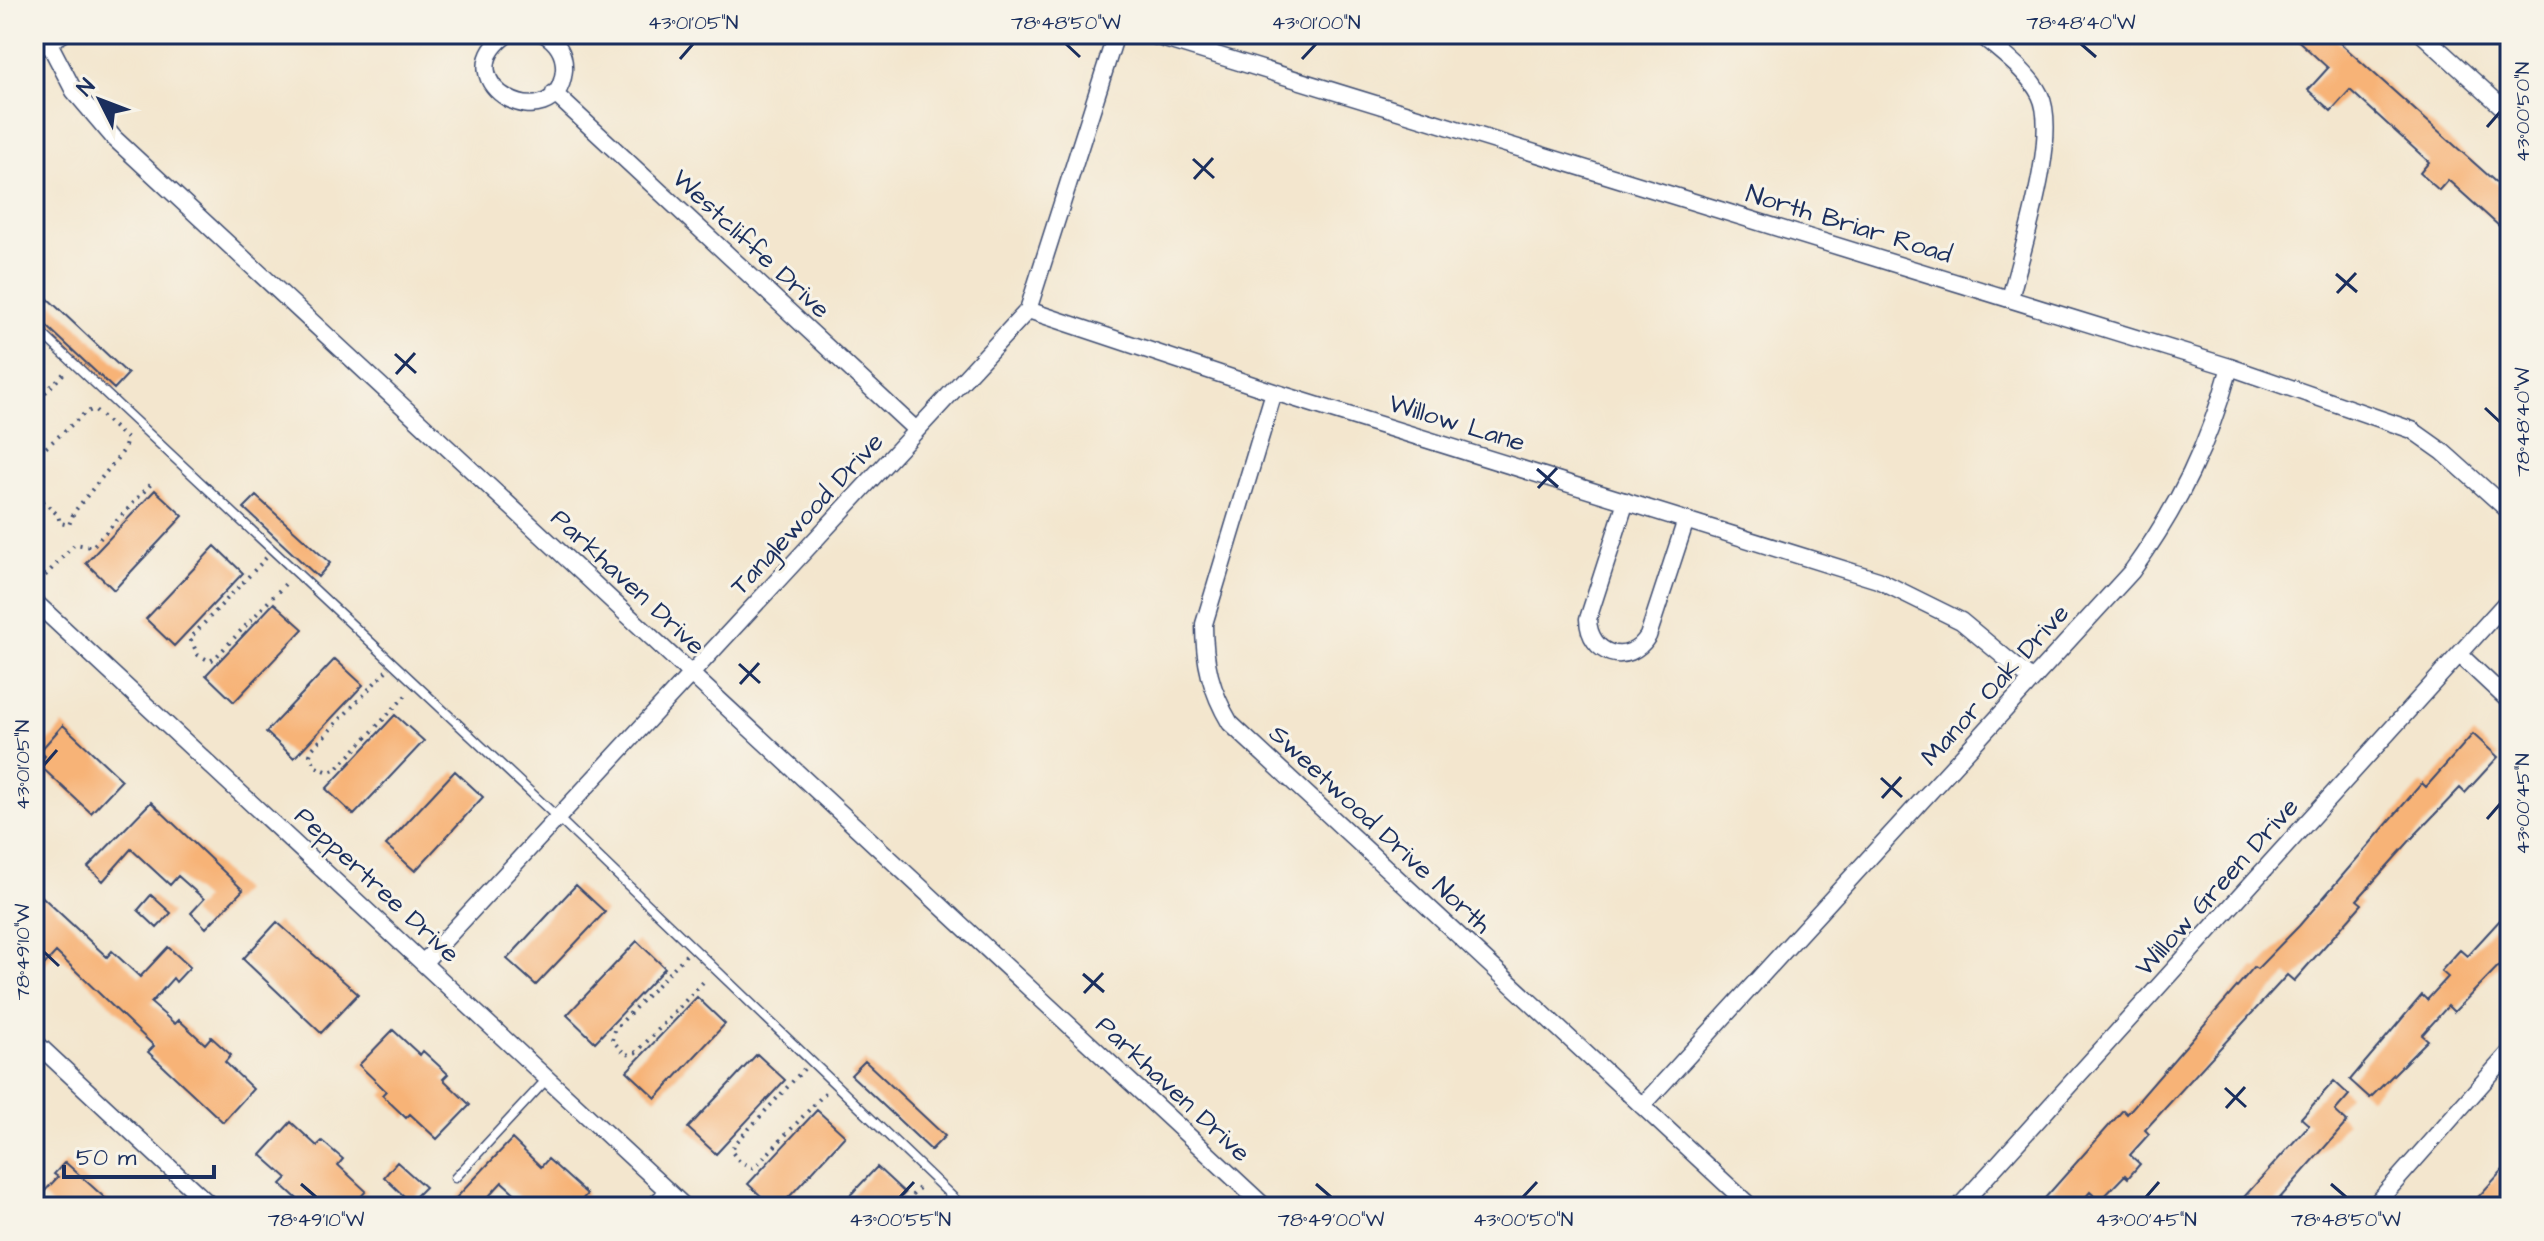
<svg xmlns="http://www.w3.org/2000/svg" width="2544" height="1241" viewBox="0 0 2544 1241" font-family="'Architects Daughter',sans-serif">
  <rect width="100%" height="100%" fill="#f7f3e8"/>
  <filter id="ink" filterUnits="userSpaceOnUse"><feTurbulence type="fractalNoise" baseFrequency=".0125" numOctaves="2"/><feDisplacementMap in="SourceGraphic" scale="16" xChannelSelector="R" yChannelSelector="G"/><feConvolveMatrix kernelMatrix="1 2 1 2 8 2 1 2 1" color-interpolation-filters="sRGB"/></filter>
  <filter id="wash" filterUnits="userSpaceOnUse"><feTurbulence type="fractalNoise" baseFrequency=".006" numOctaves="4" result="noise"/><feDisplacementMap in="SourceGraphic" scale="32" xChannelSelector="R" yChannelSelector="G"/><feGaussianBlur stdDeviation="1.8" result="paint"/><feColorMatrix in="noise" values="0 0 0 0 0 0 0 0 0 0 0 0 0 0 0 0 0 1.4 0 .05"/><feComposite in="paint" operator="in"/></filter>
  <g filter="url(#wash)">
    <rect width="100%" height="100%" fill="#f3e6ce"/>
    <g id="blocks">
      <path fill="#f7b377" d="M2291,34H2330L2510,195V236L2448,180L2439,190L2420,173L2429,162L2350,90L2331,111L2308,90L2328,68Z
        M44,295L128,374L114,389L34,314V305Z
        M155,490L183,516L114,590L86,563Z
        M256,496L330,563L318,577L244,508Z
        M215,546L243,573L174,646L146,619Z
        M274,603L303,629L234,702L206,675Z
        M335,659L363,685L294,758L266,732Z
        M395,715L424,741L354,815L326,789Z
        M63,725L122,780L91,813L38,764L45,756L40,751Z
        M2473,734L2498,757L2465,793L2460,788L2414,836L2357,900L2362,904L2294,981L2287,975L2145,1130L2149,1134L2130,1155L2140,1164L2128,1178L2125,1175L2100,1201L2090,1192L2077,1207H2037L2123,1110L2127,1114L2254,967L2257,969L2299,926L2422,783L2426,787Z
        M455,771L483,797L415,871L386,845Z
        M151,802L243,890L206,928L191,913L204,899L178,876L170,885L131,849L103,881L88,867Z
        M576,885L605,912L536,985L507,959Z
        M34,889L107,957L112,951L140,977L168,947L190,967L176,982L173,978L151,1003L175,1024L179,1020L205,1044L211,1037L231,1055L225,1062L253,1089L223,1122L148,1052L154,1046L56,952L43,966L34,958Z
        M151,895L171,913L157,928L138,910Z
        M2510,909V954L2454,1012L2448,1006L2422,1035L2428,1040L2370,1098L2350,1080L2422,995L2427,1000L2448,977L2441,971L2460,950L2467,956Z
        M277,922L358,994L321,1033L243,959Z
        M637,941L665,968L595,1042L567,1015Z
        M697,997L725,1024L656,1098L627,1071Z
        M393,1030L420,1055L423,1051L448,1074L443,1079L470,1105L437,1139L410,1114L406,1118L382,1095L386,1091L359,1065Z
        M757,1054L785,1080L716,1154L688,1128Z
        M865,1061L945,1136L931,1150L851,1075Z
        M2334,1081L2349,1095L2335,1111L2347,1122L2272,1207H2235L2309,1125L2301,1118Z
        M817,1110L845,1136L780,1207H773L748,1184Z
        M291,1122L317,1146L322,1141L343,1159L338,1165L366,1191L352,1207H318L310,1200L305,1206L281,1184L287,1178L261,1155Z
        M512,1139L541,1167L548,1159L587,1194L576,1207H530L502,1182L479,1207H465L456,1198Z
        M65,1162L115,1207H54L41,1195L58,1177L54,1174Z
        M397,1162L425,1187L410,1202L384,1177Z
        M2510,1162V1207H2469Z
        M877,1167L905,1193L892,1207H839Z"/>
    </g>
  </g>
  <g filter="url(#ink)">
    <use href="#blocks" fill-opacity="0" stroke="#3b4a6f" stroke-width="2"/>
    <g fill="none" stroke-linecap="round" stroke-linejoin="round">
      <defs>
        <path id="lane" d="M34,326L558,818L963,1207
          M455,1178L547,1079
          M647,1207L665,1189"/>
        <path id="street" d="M508,34C439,82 557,145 564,70C565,54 557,42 544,34
          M1148,34L2230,367L2412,430L2443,452L2510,512
          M1980,34C2000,52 2028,71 2040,95C2060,135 2021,253 2010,299
          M2422,34L2510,114
          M49,43L74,91L114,138L1265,1207
          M34,50L63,34
          M554,93L916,430
          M1028,310L1274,392L1878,580L1961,621L2032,680
          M1274,392L1204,624C1204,662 1211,691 1230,723L1751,1207
          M1626,501L1588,619C1589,655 1628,668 1648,636L1686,520
          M34,601L685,1207
          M2460,655L2510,702
          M424,962L1028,310L1116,34
          M34,1041L212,1207
          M1642,1106L2132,571C2179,506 2209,443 2230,367
          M1959,1207L2510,598
          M2373,1207L2510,1052"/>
      </defs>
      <use href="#lane" stroke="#3b4a6f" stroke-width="11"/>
      <use href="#street" stroke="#3b4a6f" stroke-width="19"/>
      <path stroke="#3b4a6f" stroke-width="4" stroke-dasharray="2 6" stroke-linecap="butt" d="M34,404L66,371
        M34,458L85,413L94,409L127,439L124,450L74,512L69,525L60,523L58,515L34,493
        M266,558L190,638L198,655L210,661L215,658L288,581
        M34,569L43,578L75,544L92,547L153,482
        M386,671L312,749L310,755L316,767L329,772L337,769L409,692
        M686,955L614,1030L612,1040L626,1055L637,1052L706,979
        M804,1069L734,1145L732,1152L739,1161L752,1168L759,1163L826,1092
        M901,1207L923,1184"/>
      <use href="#lane" stroke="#fff" stroke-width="8"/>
      <use href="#street" stroke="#fff" stroke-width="16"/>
    </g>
  </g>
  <path fill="none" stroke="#1b2f5e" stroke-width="3" d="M1066,44L1080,57M2081,44L2096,57M680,59L693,44M1302,59L1316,44M2487,127L2500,112M1193,159L1214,178M1194,179L1213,158M2336,274L2357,292M2337,293L2356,273M395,354L416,373M396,374L415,353M2485,408L2500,422M1537,469L1558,487M1538,488L1557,468M739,664L760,683M740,684L759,663M44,765L57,750M1881,778L1902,797M1882,798L1901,777M2487,819L2500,804M44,952L59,966M1083,974L1104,992M1084,993L1103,973M2225,1088L2246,1107M2226,1108L2245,1087M301,1184L316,1197M1316,1184L1331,1197M2331,1184L2346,1197M900,1197L914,1182M1523,1197L1537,1182M2146,1197L2159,1182"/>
  <g text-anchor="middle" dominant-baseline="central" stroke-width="6" stroke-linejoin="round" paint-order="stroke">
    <g font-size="26" fill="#1b2f5e" stroke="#f7f3e8">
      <text transform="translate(1849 224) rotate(17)">North Briar Road</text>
      <text transform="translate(751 244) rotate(43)">Westcliffe Drive</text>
      <text transform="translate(1457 423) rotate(17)">Willow Lane</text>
      <text transform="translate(807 514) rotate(-47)">Tanglewood Drive</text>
      <text transform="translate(628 582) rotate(43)">Parkhaven Drive</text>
      <text transform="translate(1995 685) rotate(-48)">Manor Oak Drive</text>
      <text transform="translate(1380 829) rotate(43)">Sweetwood Drive North</text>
      <text transform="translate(377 885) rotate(43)">Peppertree Drive</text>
      <text transform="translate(2217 887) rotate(-48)">Willow Green Drive</text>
      <text transform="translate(1173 1089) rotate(43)">Parkhaven Drive</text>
    </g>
  </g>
  <rect width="2544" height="1241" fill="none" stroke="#f7f3e8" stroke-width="88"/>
  <g transform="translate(100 100) rotate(312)" stroke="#f7f3e8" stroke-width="6" paint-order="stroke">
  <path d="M0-6L14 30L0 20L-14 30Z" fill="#1b2f5e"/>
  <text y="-12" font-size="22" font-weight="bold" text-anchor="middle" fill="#1b2f5e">N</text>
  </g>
  <path d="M64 1165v12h150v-12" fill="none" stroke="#1b2f5e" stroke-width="4"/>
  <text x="76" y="1165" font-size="24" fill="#1b2f5e" stroke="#f7f3e8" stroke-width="6" paint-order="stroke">50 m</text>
  <rect x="44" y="44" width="2456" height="1153" fill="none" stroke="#1b2f5e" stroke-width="3"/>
  <g font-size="20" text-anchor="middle" fill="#1b2f5e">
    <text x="693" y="29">43°01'05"N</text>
    <text x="1066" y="29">78°48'50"W</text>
    <text x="1316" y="29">43°01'00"N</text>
    <text x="2081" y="29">78°48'40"W</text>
    <text transform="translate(2522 112) rotate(-90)" y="7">43°00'50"N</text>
    <text transform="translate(2522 422) rotate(-90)" y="7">78°48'40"W</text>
    <text transform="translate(22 765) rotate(-90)" y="7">43°01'05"N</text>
    <text transform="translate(2522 804) rotate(-90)" y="7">43°00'45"N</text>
    <text transform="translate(22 952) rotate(-90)" y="7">78°49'10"W</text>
    <text x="316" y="1226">78°49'10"W</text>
    <text x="900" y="1226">43°00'55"N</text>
    <text x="1331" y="1226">78°49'00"W</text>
    <text x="1523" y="1226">43°00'50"N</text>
    <text x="2146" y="1226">43°00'45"N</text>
    <text x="2346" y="1226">78°48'50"W</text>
  </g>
</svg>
